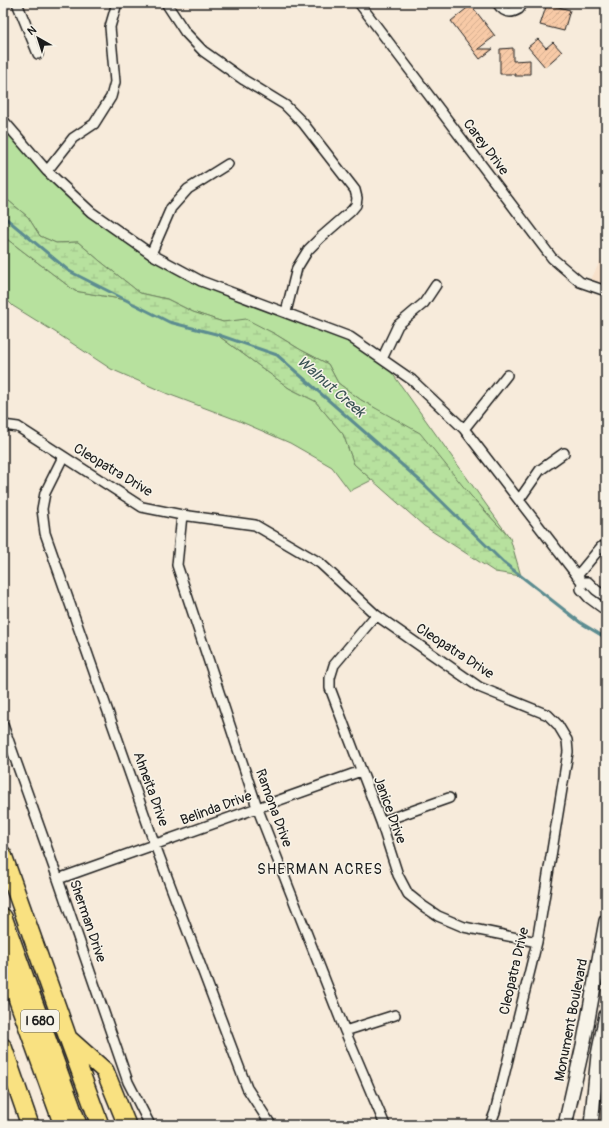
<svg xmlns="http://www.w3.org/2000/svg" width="609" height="1128" viewBox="0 0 609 1128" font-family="Pangolin,sans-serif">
  <defs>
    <pattern id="wetland-marsh" width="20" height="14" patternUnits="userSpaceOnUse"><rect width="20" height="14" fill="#b7e19e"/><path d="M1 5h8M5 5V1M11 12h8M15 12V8" fill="none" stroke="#9dc088"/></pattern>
    <pattern id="building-hatch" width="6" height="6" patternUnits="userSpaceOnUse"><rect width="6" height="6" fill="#f8caa7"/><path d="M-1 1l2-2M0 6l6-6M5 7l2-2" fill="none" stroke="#d4ad8f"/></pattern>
  </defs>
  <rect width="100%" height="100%" fill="#f7ebdb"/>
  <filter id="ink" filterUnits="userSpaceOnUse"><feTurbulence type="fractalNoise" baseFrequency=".025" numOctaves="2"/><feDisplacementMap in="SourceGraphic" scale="8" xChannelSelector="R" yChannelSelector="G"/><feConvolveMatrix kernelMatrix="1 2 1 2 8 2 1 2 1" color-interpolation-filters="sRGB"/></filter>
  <g filter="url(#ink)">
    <path fill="#f7e1cb" d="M606,250V291L588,285Z
      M606,1015V1125H591Z"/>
    <path fill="#b7e19e" stroke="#6a7e5d" d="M3,120L91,212L201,281L350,337L382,359L510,538L471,496L375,408L361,400L338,383L328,364L301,350L275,334L246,320L223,322L193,312L167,299L140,293L100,261L78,242L56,243L40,236L28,217L3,196Z
      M3,236L75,291L126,300L169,322L216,334L289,388L315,401L343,434L354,464L372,480L350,491L332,467L290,443L237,420L168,394L111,369L55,332L13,306L3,296Z"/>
    <path fill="url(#wetland-marsh)" stroke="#6a7e5d" d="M3,196L28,217L40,236L56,243L78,242L100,261L140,293L167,299L193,312L223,322L246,319L275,334L301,350L328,364L338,383L361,400L420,433L471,496L510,538L521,576L495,572L424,526L354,464L343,434L315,401L289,388L216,334L169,322L126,300L75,291L3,236Z"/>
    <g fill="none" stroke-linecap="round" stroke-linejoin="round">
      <path stroke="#5c8c90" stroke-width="3" d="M3,216L69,271L169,322L216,334L277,355L426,486L503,562L581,623L606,638"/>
    </g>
    <path fill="url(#building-hatch)" stroke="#1c1c1c" d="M547,4L570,10L564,31L540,25Z
      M471,5L495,36L478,49H493L480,59L451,21Z
      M538,39L546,48L553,42L562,52L545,67L528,47Z
      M513,48V61L530,60V74H523V76H515V74H500V49Z"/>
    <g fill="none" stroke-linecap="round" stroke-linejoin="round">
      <defs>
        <path id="street" d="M17,3L38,54
          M166,3L185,32L203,51L244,80L285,105L303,123L355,190L357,198L356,205L351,211L320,238L308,250L297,268L286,312
          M359,3L552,258L580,282L606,291
          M497,3C503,12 509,15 519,9L523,3
          M3,120L47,171L91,212L151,254L201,281L350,337L412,380L464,429L582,582L581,589L589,598L604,609L606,610
          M47,171L73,138L94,124L111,97L115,82L110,27L117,3
          M151,254L171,208L188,189L228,164
          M382,359L398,325L424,303L436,285
          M3,425L18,427L142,507L182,515L255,525L320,563L376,615L479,687L548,715L558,725L567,740L568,752L537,942L495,1112L490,1125
          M464,429L507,375
          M63,457L45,493L42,509L45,533L155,845L247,1088L271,1125
          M519,500L540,470L564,453
          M182,515L177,565L257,807L345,1031L385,1125
          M577,576L601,547
          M582,582H588L596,590L606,597
          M376,615L334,665L330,678V688L381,822L398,875L408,894L423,906L438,916L464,927L537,942
          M3,725L58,879L128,1082L150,1125
          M381,822L449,798
          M58,879L361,771
          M345,1031L395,1015"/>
        <path id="secondary" d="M565,1125L584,1041L606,921
          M591,1125L598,1055L606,1015"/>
        <path id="highway" d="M3,855L68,1038L100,1125
          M3,917L78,1125
          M3,959L63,1125
          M69,1039L105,1071L127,1125
          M3,1047L30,1125"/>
      </defs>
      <use href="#street" stroke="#1c1c1c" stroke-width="12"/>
      <use href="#secondary" stroke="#1c1c1c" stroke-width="16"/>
      <use href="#highway" stroke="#1c1c1c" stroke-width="20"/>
      <use href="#street" stroke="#f7f3e8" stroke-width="9"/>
      <use href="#secondary" stroke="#f7f3e8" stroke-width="13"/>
      <use href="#highway" stroke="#f9e181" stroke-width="17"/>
    </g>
  </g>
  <g text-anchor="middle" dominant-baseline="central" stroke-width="3" stroke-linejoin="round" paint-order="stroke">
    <rect fill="#f7f3e8" stroke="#5e5c59" stroke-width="1" x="21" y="1010" width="38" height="22" rx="3"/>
    <g font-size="13" font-weight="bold" fill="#1c1c1c">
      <text x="40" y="1021">I 680</text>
    </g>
    <g font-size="14" fill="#1c1c1c" stroke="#f7f3e8">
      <text transform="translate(486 147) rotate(53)">Carey Drive</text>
      <text transform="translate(113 470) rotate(31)">Cleopatra Drive</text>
      <text transform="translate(455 651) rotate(33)">Cleopatra Drive</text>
      <text transform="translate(151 789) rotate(70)">Ahneita Drive</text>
      <text transform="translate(216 808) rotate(-20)">Belinda Drive</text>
      <text transform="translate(274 808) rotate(70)">Ramona Drive</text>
      <text transform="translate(390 810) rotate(70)">Janice Drive</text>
      <text transform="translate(88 921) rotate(71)">Sherman Drive</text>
      <text transform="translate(514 971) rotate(-77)">Cleopatra Drive</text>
      <text transform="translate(571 1020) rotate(-79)">Monument Boulevard</text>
    </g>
    <g font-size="15" font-style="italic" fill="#3c5456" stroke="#f7f3e8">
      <text transform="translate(331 387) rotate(41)">Walnut Creek</text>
    </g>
    <g font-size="15" letter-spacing="1" fill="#1c1c1c" stroke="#f7f3e8">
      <text x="320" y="869">SHERMAN ACRES</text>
    </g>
  </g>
  <rect width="609" height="1128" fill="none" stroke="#f7f3e8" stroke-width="16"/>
  <rect x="8" y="8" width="593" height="1112" fill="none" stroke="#1c1c1c" stroke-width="1.5" filter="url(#ink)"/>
  <g transform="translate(38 38) rotate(321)" stroke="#f7f3e8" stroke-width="3" paint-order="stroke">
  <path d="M0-3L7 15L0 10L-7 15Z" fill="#1c1c1c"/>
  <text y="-6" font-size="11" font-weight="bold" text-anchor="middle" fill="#1c1c1c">N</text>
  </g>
</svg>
